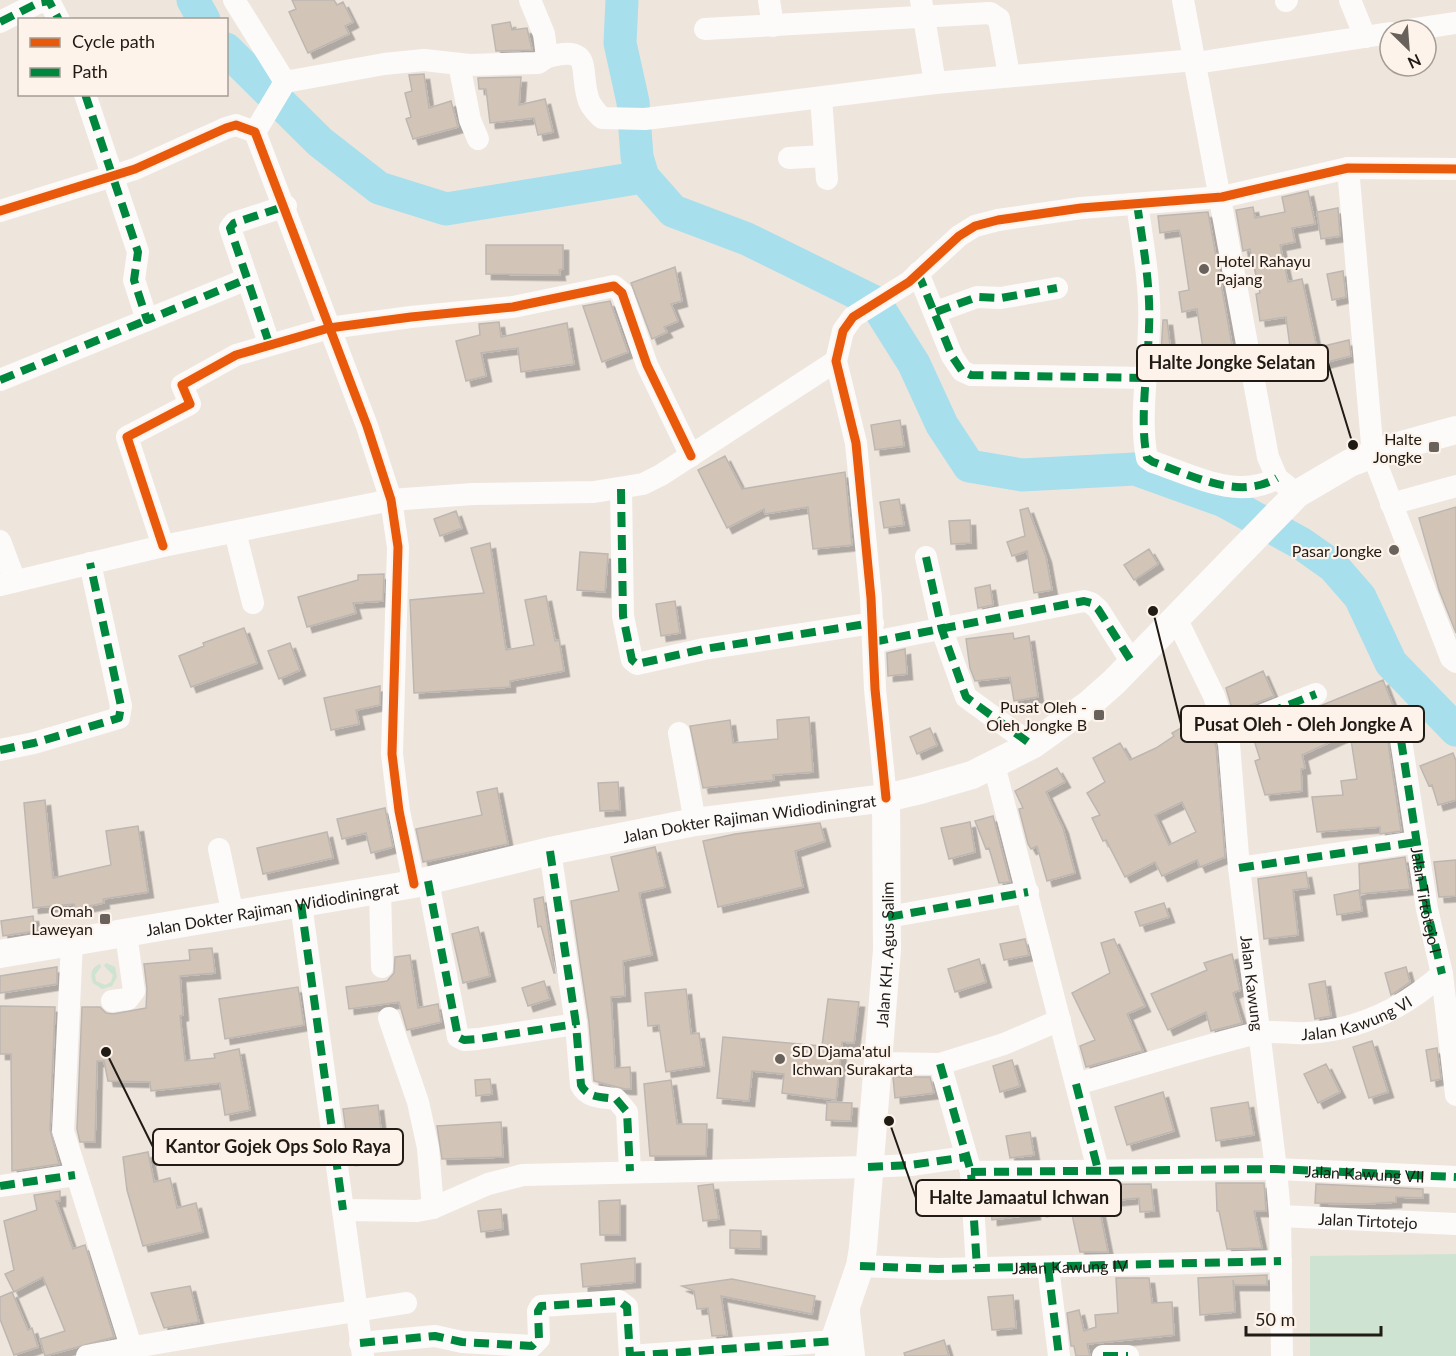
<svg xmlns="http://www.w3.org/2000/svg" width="1456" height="1356" viewBox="0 0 1456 1356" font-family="Lato,sans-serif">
  <defs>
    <filter id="shadow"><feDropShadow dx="5.5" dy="5.5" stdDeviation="0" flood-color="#0004"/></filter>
  </defs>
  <rect width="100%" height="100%" fill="#eee5dd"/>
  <path fill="#cee3d1" d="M106,963L115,967L117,977L112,986L102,989L93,983C90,975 91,967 100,964L101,967L95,975L96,981L105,985L111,982L113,975L104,966Z
    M1456,1254V1356H1310V1256Z"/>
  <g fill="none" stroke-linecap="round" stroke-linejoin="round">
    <path stroke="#a7dfed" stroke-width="33" d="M193,0L204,20
      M622,0L620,43L633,102L637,157L643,177
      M226,49L320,142L379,188L446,209L643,177L673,211L747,239L875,302L914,364L942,425L969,466L1022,475L1135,469L1224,501L1302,544L1333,566L1360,597L1391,663L1456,730"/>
  </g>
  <path fill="#d2c5b8" stroke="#beb7b1" stroke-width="1.5" fill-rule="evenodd" filter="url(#shadow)" d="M292,0H334L337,5L343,2L353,22L345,26L349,34L308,53L289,12L296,9Z
    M510,22L512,30L527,28L532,50L496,51L492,25Z
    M424,74L429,108L451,101L458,127L413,139L406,119L411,117L405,93L412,91L409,75Z
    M521,77L519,105L545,99L553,132L538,135L534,118L490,123L486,89H479L478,78Z
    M1308,191L1315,224L1292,228L1295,242L1280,245L1288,282L1302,279L1316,344L1290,347L1286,317L1260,321L1256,294L1260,293L1250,249L1243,251L1236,210L1253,207L1255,218L1285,212L1282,197Z
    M1338,208L1340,236L1321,239L1317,212Z
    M1208,212L1232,345L1203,349L1197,309L1182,312L1179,292L1189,290L1181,236L1179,230L1160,233L1158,216Z
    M486,245H563V269L559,270L560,275L486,274Z
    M675,267L682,301L671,304L678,321L664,327L667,332L652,339L631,283Z
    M1343,271L1346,297L1332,300L1327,274Z
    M610,301L628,352L602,362L583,306Z
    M1163,320H1167L1173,370H1160Z
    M499,322L501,337L567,323L574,364L521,372L518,348L481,353L486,376L466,381L456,341L480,335L479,324Z
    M1349,340L1351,356L1311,366L1307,350Z
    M900,420L904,446L875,450L871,425Z
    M725,456L742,489L845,472L852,545L813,549L808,507L765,514L764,509L727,528L698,470Z
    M899,499L904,525L884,528L880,502Z
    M1456,507V633L1439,590L1419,518Z
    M1028,508L1046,557L1052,590L1034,593L1027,551L1012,556L1007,542L1025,536L1020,510Z
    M456,511L462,528L440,536L434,519Z
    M970,520L971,543L951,544L949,521Z
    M490,543L506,650L534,645L525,600L546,596L555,641L559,640L564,671L510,681V687L414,693L410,600L484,593L471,548Z
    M1149,549L1158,564L1134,580L1124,565Z
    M580,552L608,554L605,592L577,590Z
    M384,574L383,601L353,603L356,613L307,627L298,597L358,580V575Z
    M990,585L993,605L978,608L975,588Z
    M675,601L680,633L661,636L656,604Z
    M244,628L257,663L191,687L179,656L204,646L203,643Z
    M1013,633L1014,639L1029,636L1038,697L1014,701L1010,677L975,681L970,668L966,639Z
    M290,643L300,670L279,679L268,651Z
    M905,649L907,674L888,676L887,653Z
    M1263,671L1274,696L1233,712L1226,688Z
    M1383,680L1394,708L1391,709L1393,729L1388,742L1401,831L1380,834V827L1317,832L1312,797L1343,795L1341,781L1357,779L1350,733L1302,755L1305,768L1301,769L1302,791L1265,795L1255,761L1260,759L1252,734Z
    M380,686V705L356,710L359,724L331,730L324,698Z
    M1206,714L1216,747L1225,857L1200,867L1197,860L1162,876L1155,862L1125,877L1106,840L1103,841L1092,818L1100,815L1087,793L1105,782L1093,758L1120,743L1130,760L1156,748L1174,736L1172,733ZM1182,802L1196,832L1169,845L1155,815Z
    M809,717L813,772L773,775L774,780L703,788L690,726L730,720L733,743L778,739L777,720Z
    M930,728L937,745L917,754L910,737Z
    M1453,753L1456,761V800L1438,805L1432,785L1429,786L1420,766Z
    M1057,768L1065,782L1046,792L1063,828L1075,873L1047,881L1037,846L1031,849L1028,844L1019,809L1023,808L1015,791Z
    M618,782L620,810L600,811L598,783Z
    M497,788L508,844L423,862L416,829L482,815L477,792Z
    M45,800L53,878L111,865L106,831L138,826L148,892L103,899L104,903L75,909L74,904L33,908L24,803Z
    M385,808L393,847L371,853L366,833L342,839L337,819Z
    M993,816L1010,882L999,883L989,848L986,849L975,821Z
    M970,822L975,852L949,859L941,828Z
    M820,823L825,841L795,851L803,887L718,907L703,841L735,834Z
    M327,832L333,858L263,874L257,848Z
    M655,847L665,887L639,893L652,955L623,961L625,996L611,997L615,1068L630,1067L631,1089H625L594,1081L589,1022L571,901L619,891L611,857Z
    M1405,857L1410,889L1360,894L1359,864Z
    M1456,860V896L1439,897L1434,862Z
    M1306,872L1309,888L1293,890L1298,935L1264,939L1258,879Z
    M1359,890L1362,911L1337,915L1334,895Z
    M543,897L555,973H554L541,926L538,927L534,899Z
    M1164,903L1169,917L1140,926L1135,912Z
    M33,916L35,931L3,936L1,921Z
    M478,927L490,976L463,983L452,934Z
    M1025,939L1029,955L1004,960L1000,944Z
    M1114,939L1145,1006L1127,1014L1143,1051L1086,1067L1080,1046L1095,1040L1072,993L1110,973L1101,943Z
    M212,948L215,973L180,976L183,1015L180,1016L185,1061L215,1058L214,1054L239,1049L250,1110L225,1115L220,1083L151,1091L150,1082L108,1081L104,1061H97L95,1142H80L77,1129L82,1007H100L106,1013L113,1014L146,1008L147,989L144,964L190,960L189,950Z
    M1232,954L1240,990L1233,993L1242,1023L1211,1031L1206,1012L1168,1030L1151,994L1207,970L1204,963Z
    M410,955L418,1008L438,1004L441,1022L407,1030L399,1002L349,1009L346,987L387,981L394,973L395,957Z
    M979,959L986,982L955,992L948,969Z
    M57,967V984L0,993V976Z
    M1406,967L1410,982L1391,995L1385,973Z
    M544,981L550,999L528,1006L522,988Z
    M1325,981L1331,1016L1315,1019L1309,984Z
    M298,987L304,1025L225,1039L219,999Z
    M686,989L691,1034L699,1033L704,1066L666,1072L659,1025L648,1026L645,993Z
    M828,999L859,1002L854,1043L842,1042L836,1100L782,1093L784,1074L752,1071L749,1101L717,1098L723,1037L822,1046Z
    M0,1006L55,1007L50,1130L59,1164L12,1171L11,1054H0Z
    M1372,1041L1388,1092L1369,1098L1353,1047Z
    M1437,1048L1441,1079L1431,1081L1426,1050Z
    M1012,1060L1020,1086L1000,1092L993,1066Z
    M1326,1064L1340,1092L1318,1103L1304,1074Z
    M893,1077H930L934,1093L895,1098Z
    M490,1079L492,1094L476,1096L475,1080Z
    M671,1080L677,1124H707L706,1156H650L644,1084Z
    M1163,1092L1174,1131L1127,1145L1115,1107Z
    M827,1102L852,1103L851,1121L826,1120Z
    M1248,1102L1254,1135L1216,1141L1211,1108Z
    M378,1105L384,1155L350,1160L343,1109Z
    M501,1122L503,1157L442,1159L437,1126Z
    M1030,1132L1034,1155L1010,1158L1006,1136Z
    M148,1152L154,1182L170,1178L177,1208L196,1203L203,1232L143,1246L127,1190L123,1157Z
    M1216,1183H1264L1266,1211H1254L1262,1248L1227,1249L1219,1211H1217Z
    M713,1184L719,1219L703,1221L698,1186Z
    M1151,1184L1154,1211L1140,1212L1139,1198L1098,1202L1108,1252H1080L1070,1205L1041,1211L1036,1185Z
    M1316,1184L1423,1189V1198L1396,1197V1202L1365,1204L1315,1203Z
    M60,1191V1201H56L73,1249L85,1245L114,1337L45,1356L40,1339L65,1331L43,1277L14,1292L5,1274L14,1270L4,1221L37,1210L34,1195Z
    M620,1200V1235H600L599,1201Z
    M1034,1200L1035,1214L992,1220L991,1206Z
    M501,1209L503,1229L481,1232L478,1211Z
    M730,1230L761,1231V1249L730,1248Z
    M635,1258V1282L583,1287L581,1264Z
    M1267,1275V1285H1234L1233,1280L1235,1312L1200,1315L1198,1278Z
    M1116,1278H1149L1152,1303L1172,1302L1174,1335L1087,1344L1090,1356H1076L1074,1346H1071L1067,1313L1079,1310L1084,1331L1096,1327L1095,1315L1118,1313Z
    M732,1279L815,1296L812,1314L721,1296L727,1335L712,1336L708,1308L697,1309L694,1291L682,1286Z
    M190,1286L199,1322L164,1328L151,1293Z
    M12,1292L28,1330L32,1328L38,1347L14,1355L0,1319V1297Z
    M1013,1295L1016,1328L992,1330L988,1297Z
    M944,1340L949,1356H905L904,1353Z"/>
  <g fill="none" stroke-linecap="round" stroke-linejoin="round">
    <g stroke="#fcfbfa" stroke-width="22">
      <path d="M234,0L285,82L255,132"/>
      <path d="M769,0L773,26"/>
      <path d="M921,0L935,83"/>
      <path d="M1183,0L1268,457L1277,478L1297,494"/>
      <path d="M1350,0L1365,37"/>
      <path d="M1286,1L1287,0"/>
      <path d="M0,22L38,3L49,1L59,20"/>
      <path d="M705,29L990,13L999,19L1009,75"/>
      <path d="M1409,30L1456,23"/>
      <path d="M547,57C594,45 579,68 588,98C590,106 596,112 602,118L645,119L935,83L1195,60"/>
      <path d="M1196,63L1390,33"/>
      <path d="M459,64L470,120L478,139"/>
      <path d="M285,82L384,64L424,60L469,65L538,63L547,57L544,34L530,0"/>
      <path d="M85,94L138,252L134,280L147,320L247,279"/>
      <path d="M821,98L827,179"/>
      <path d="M789,158L825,156"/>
      <path d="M1348,168L1373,455L1451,658L1456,662"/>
      <path d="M1137,204C1143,245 1151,287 1149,328C1148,368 1139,420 1147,458L1153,462C1192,475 1238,501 1277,478"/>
      <path d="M0,211L135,169L226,128L236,125L255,132L367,426L391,500L398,547L392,754L399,811L414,884"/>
      <path d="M918,273L952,356L962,371L971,375L1145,378"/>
      <path d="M936,312L977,297L1001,298L1057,288"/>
      <path d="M269,343L230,228L234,223L286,206"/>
      <path d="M0,380L147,320"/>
      <path d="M621,489L623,616L632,660L637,664L704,649L873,623"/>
      <path d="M1391,504L1456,486"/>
      <path d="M235,532L253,603"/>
      <path d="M0,541L15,581"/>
      <path d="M163,546L127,437L190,404L182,385L236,355L329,328L411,317L513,307L614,286L622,293L647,365L691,456"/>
      <path d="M926,557L942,630L966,697L1032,745"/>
      <path d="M0,585L163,546L391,500L473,494L594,492L643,484L661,475L836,361"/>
      <path id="s1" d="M1177,620L1214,696L1229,744L1239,868L1276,1169L1280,1216L1282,1356"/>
      <path d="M873,642L1084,601L1091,603L1098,609L1133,664"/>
      <path d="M1225,730L1316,694"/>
      <path d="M679,733L695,822"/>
      <path d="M1401,740L1427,909L1442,974L1456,1095"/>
      <path d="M0,750L34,743L119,718L121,706L90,563"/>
      <path d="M994,765L1098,1170"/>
      <path d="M886,798L875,689L871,598L856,443L836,361L843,331L853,317L909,282L959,236L975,226L998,220L1081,208L1222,197L1348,168L1456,169"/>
      <path d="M219,849L233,915"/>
      <path d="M550,851L576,1024L581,1085C587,1098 602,1097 616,1099L627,1112L630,1171"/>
      <path d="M1239,868L1417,842"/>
      <path d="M428,881L458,1037L464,1040L478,1039L576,1024"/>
      <path d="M380,890L382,967"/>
      <path d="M301,904L363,1356"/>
      <path d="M888,917L1028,892"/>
      <path d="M72,943L63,1131L134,1356"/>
      <path d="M112,1001L128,999L134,991L126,934"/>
      <path d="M389,1018L418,1102L428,1148L433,1208"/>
      <path d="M878,1063L940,1064L1004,1044L1060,1020"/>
      <path d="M940,1064L971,1172L977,1268"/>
      <path id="s2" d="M1076,1084C1137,1067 1196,1048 1257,1033C1272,1030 1291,1034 1307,1033C1359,1030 1403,1009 1442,974"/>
      <path id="s3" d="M971,1172L1276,1169L1456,1177"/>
      <path d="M0,1186L75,1175"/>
      <path d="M343,1210L417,1211L433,1208L488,1184L523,1175L868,1167L911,1165L966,1157"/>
      <path id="s4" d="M1280,1216L1456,1224"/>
      <path id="s5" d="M860,1266L938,1269L1281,1261"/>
      <path d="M1048,1267L1059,1356"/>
      <path d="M848,1304L854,1356"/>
      <path d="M360,1343L435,1336L462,1342L532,1346L539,1339L538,1311L541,1306L619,1301L627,1307L630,1356"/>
      <path d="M87,1356C193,1335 299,1320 406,1303"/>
      <path d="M630,1356L834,1341"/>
      <path d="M1103,1356H1128"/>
    </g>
    <g stroke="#fcfbfa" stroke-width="28">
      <path id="s6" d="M0,954L414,884L550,851L695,822L886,798L920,790L972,775L1032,745L1088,705L1114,682L1297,494L1350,463L1387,449L1456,430"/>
      <path id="s7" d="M829,1356L860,1266L863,1248L887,950L886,798"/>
    </g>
    <g stroke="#00873e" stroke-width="8" stroke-dasharray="15 8" stroke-linecap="butt">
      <path d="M0,22L38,3L49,1L59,20"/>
      <path d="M85,94L138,252L134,280L147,320L247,279"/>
      <path d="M1137,204C1143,245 1151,287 1149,328C1148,368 1139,420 1147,458L1153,462C1192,475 1238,501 1277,478"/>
      <path d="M918,273L952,356L962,371L971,375L1145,378"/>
      <path d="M936,312L977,297L1001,298L1057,288"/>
      <path d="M269,343L230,228L234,223L286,206"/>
      <path d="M0,380L147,320"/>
      <path d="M621,489L623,616L632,660L637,664L704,649L873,623"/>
      <path d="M926,557L942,630L966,697L1032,745"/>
      <path d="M873,642L1084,601L1091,603L1098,609L1133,664"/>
      <path d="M1225,730L1316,694"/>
      <path id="s8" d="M1401,740L1427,909L1442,974"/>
      <path d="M0,750L34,743L119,718L121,706L90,563"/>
      <path d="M550,851L576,1024L581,1085C587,1098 602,1097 616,1099L627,1112L630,1171"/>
      <path d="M1239,868L1417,842"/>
      <path d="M428,881L458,1037L464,1040L478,1039L576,1024"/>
      <path d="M301,904L343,1210"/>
      <path d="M888,917L1028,892"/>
      <path d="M940,1064L971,1172L977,1268"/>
      <path d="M1076,1084L1098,1170"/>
      <path d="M868,1167L911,1165L966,1157"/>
      <path d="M971,1172L1276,1169L1456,1177"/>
      <path d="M0,1186L75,1175"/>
      <path d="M860,1266L938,1269L1281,1261"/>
      <path d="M1048,1267L1059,1356"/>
      <path d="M360,1343L435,1336L462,1342L532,1346L539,1339L538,1311L541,1306L619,1301L627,1307L630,1356"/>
      <path d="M630,1356L834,1341"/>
      <path d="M1103,1356H1128"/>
    </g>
    <defs>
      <path id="cycleway" d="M0,211L135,169L226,128L236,125L255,132L367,426L391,500L398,547L392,754L399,811L414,884
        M163,546L127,437L190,404L182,385L236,355L329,328L411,317L513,307L614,286L622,293L647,365L691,456
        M886,798L875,689L871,598L856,443L836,361L843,331L853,317L909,282L959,236L975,226L998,220L1081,208L1222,197L1348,168L1456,169"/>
    </defs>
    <use href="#cycleway" stroke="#fdf3ea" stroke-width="13"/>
    <use href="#cycleway" stroke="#e8590c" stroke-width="9"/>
  </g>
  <g fill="#69625c" stroke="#fdf3ea" stroke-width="2">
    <circle cx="1204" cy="269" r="6"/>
    <rect x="1428" y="441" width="12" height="12" rx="3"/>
    <circle cx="1394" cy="550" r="6"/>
    <rect x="1093" y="709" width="12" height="12" rx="3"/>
    <rect x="99" y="913" width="12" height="12" rx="3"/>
    <circle cx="780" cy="1059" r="6"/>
  </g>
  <g text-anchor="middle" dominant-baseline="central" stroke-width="4.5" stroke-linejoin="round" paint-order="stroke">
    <g font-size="16" fill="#211b16" stroke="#fdf3ea" text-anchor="end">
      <text x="1216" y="260" text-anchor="start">Hotel Rahayu<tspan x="1216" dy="18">Pajang</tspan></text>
      <text x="1422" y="438">Halte<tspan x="1422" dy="18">Jongke</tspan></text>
      <text x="1382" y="550">Pasar Jongke</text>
      <text x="1087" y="706">Pusat Oleh -<tspan x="1087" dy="18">Oleh Jongke B</tspan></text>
      <text x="93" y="910">Omah<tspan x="93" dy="18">Laweyan</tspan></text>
      <text x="792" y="1050" text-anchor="start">SD Djama'atul<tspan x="792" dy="18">Ichwan Surakarta</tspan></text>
    </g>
    <g font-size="16" fill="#211b16" stroke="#fdf3ea">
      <text stroke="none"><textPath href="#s6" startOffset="762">Jalan Dokter Rajiman Widiodiningrat</textPath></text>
      <text stroke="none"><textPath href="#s8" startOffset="162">Jalan Tirtotejo I</textPath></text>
      <text stroke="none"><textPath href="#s6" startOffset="276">Jalan Dokter Rajiman Widiodiningrat</textPath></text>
      <text stroke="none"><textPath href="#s7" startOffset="408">Jalan KH. Agus Salim</textPath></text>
      <text stroke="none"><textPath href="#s1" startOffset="375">Jalan Kawung</textPath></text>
      <text stroke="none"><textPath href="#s2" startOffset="290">Jalan Kawung VI</textPath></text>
      <text stroke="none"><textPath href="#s3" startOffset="394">Jalan Kawung VII</textPath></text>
      <text stroke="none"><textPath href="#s4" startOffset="88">Jalan Tirtotejo</textPath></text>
      <text stroke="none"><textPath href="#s5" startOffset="210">Jalan Kawung IV</textPath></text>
    </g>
  </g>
  <path fill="none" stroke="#211b16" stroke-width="2" d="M1353 445L1328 363M1153 611L1181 724M106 1052L153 1147M889 1121L916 1198"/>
  <g fill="#211b16" stroke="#fdf3ea" stroke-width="2">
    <circle cx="1353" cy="445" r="6"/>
    <circle cx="1153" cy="611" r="6"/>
    <circle cx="106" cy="1052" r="6"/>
    <circle cx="889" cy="1121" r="6"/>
  </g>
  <g fill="#fdf3ea" stroke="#211b16" stroke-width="2">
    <rect x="1137" y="345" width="191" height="36" rx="6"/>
    <rect x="1181" y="706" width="243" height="36" rx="6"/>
    <rect x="153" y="1129" width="250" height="36" rx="6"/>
    <rect x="916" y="1180" width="205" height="36" rx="6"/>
  </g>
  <g font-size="18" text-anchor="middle" font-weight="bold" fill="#211b16">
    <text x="1232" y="369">Halte Jongke Selatan</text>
    <text x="1303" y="731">Pusat Oleh - Oleh Jongke A</text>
    <text x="278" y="1153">Kantor Gojek Ops Solo Raya</text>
    <text x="1019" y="1204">Halte Jamaatul Ichwan</text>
  </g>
  <rect x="18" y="18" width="210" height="78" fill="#fdf3ea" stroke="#a59d95" stroke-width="1.5"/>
  <rect x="30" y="38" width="30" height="9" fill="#e8590c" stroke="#a59d95" stroke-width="1.5"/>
  <text x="72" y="48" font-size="18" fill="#211b16">Cycle path</text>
  <rect x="30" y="68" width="30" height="9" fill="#00873e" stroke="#a59d95" stroke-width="1.5"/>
  <text x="72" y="78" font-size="18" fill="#211b16">Path</text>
  <g transform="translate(1408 48) rotate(155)"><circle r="28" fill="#fdf3ea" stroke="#a59d95" stroke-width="1.5"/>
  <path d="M0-4.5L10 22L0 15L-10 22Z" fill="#69625c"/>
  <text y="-9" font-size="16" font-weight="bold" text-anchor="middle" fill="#211b16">N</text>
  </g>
  <path d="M1246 1326v9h135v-9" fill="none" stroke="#211b16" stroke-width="3"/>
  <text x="1255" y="1326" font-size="18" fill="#211b16" stroke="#fdf3ea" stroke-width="4.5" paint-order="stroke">50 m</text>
</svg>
